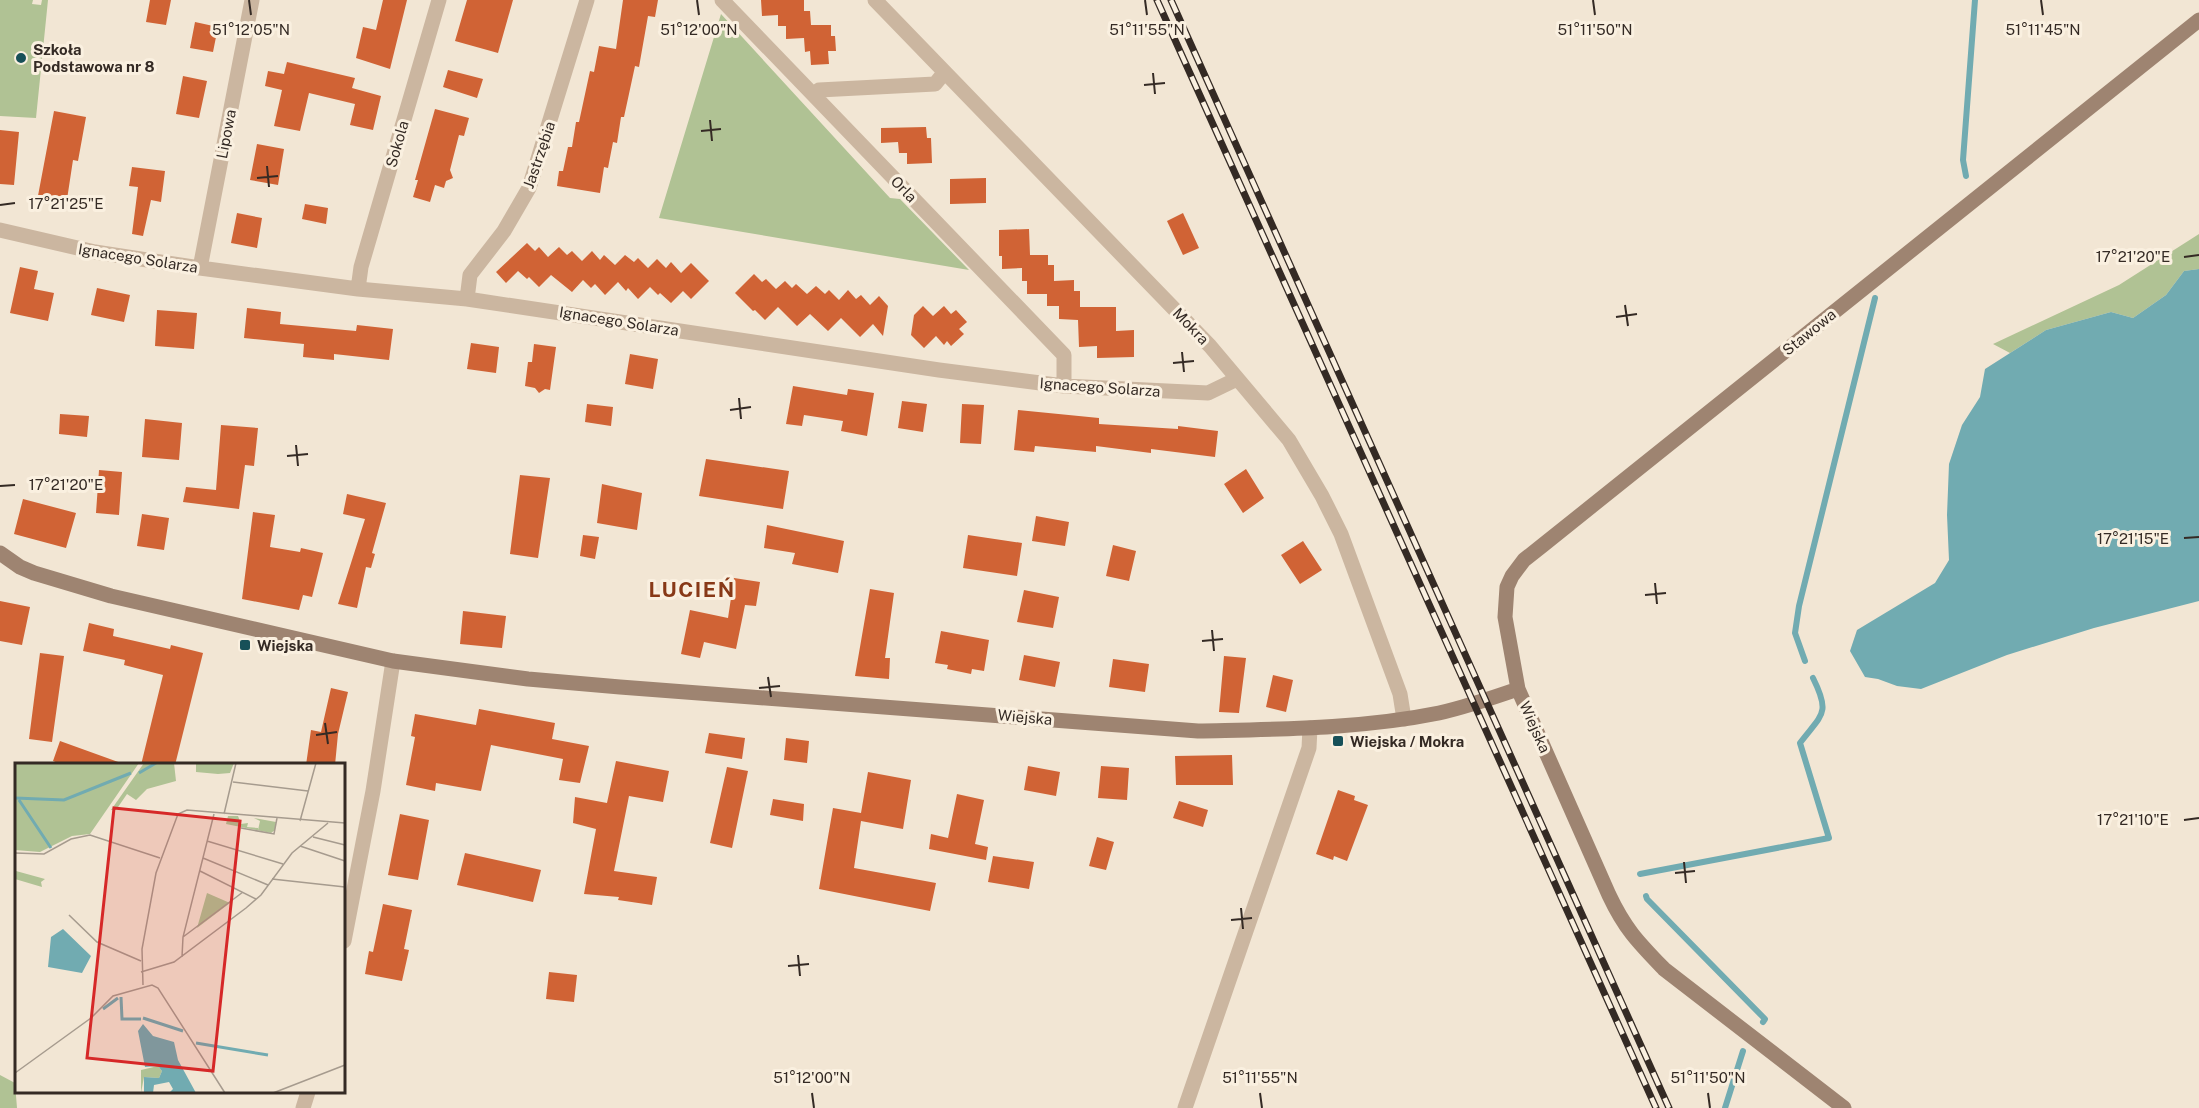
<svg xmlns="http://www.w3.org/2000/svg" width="2199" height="1108" viewBox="0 0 2199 1108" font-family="'Public Sans',sans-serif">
  <rect width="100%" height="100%" fill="#f2e6d4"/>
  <path fill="#b0c294" d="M0,0H33L32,4L41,5L42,0H48L36,118L0,116Z
    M721,14L890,198L900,199L969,270L659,218Z
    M2199,234V269L2184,271L2166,295L2133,318L2111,312L2046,330L2010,353L1993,344L2119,285Z
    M0,1075L15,1083L17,1108H0Z"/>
  <path fill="#71abb1" d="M2199,269V601L2094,628L2007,655L1921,689L1897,686L1878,679L1865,677L1850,651L1857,630L1935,583L1949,560L1947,515L1949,464L1962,425L1980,397L1985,369L2046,330L2111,312L2133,318L2166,295L2184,271Z"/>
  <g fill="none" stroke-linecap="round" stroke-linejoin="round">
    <path stroke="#71abb1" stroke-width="6" d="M1966,176L1963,160L1975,0
      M1805,661L1795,633L1799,606L1875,298
      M1640,874L1829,838L1800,743C1822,714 1831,714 1813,678
      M1646,896L1647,899L1765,1019L1763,1022
      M1725,1108L1743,1051"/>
  </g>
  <path fill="#d06335" d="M150,0H171L166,25L146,22Z
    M383,0H407L390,69L356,58L363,27L376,30Z
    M467,0H513L498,53L455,41Z
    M623,0H658L655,17L648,16L639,67L635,66L624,117H621L617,143L613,142L608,168L604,167L600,193L557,186L559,171H563L568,147H572L576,122H579L590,71L594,72L599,46L616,49Z
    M761,0H804V11H810L811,25H831V36H835L836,51H828L829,64L811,65L810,51L805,52L804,38L786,39V26H778V15L762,16Z
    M195,22L218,27L213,52L190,48Z
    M287,62L355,78L352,88L381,96L373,130L350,125L355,104L309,93L300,131L274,126L282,90L265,86L268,71L284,74Z
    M448,70L483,79L477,98L443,87Z
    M183,76L207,81L199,118L176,114Z
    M435,109L469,118L464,136L459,135L450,170L453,178L446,181L444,188L435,185L430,202L413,197L418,180H415Z
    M54,111L86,117L78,161L73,160L66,206L37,201Z
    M926,127L927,138H931L932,163L907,164V153H899L898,142L881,143V128Z
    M0,130L19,132L14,185L0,184Z
    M257,144L284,149L278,185L250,180Z
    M132,167L165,171L161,202L151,200L143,236L132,234L138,187L129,186Z
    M986,178V203L950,204V179Z
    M305,204L328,208L326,224L302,219Z
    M237,213L262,218L257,248L231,243Z
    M1183,213L1199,248L1183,255L1167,221Z
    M1029,229L1030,255H1048V265H1054V281L1074,280V291H1080V307H1116V331L1134,330V357L1097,358V346L1079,347L1078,320L1059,319V306H1047V294H1027V281H1022V268L1002,269V256H999V230Z
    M527,243L535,251L539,247L548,257L559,247L567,255L572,251L582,261L592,251L600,260L604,255L615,265L625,255L634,262L638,258L648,268L657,259L666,268L671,262L681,273L691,263L709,281L691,299L683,291L671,303L660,293L658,295L650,287L638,299L628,288L626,291L618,282L605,295L595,284L591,288L583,280L572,292L551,275L539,287L529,277L527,279L518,271L506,283L496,272Z
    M20,267L38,271L34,289L54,293L48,321L10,313Z
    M754,274L762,282L766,279L776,289L785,281L792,288L796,284L807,294L816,286L825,294L829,290L839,300L848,290L856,299L861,295L870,305L879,296L888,306L883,336L873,324L860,337L841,318L828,331L810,314L797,326L778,307L765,320L755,310L753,311L735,293Z
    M97,288L130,295L124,322L91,315Z
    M923,306L933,316L944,306L951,314L956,310L967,322L959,329L964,334L951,346L947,341L944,345L936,336L924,348L911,335L914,315Z
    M247,308L281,312L280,324L356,331L357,325L393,329L389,360L334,354V360L303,357L304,344L244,338Z
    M157,310L197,313L194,349L155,346Z
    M471,343L499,347L496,373L467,369Z
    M534,344L556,347L550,390L545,389L539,393L535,388L525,386L528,362H532Z
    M630,354L658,359L653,389L625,384Z
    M793,386L847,395L848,389L874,393L867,436L841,431L843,421L804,415L802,426L786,424Z
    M902,401L927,404L923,432L898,428Z
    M587,404L613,407L611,426L585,422Z
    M962,404L984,405L981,444L960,443Z
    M1018,410L1099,418V424L1178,429V426L1218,431L1215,457L1151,449V453L1096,446V452L1035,446L1034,452L1014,450Z
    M60,414L89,416L87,437L59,434Z
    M145,419L182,423L179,460L142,457Z
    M221,425L258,428L254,466L245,465L239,509L183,502L186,487L216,490Z
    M706,459L789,471L783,509L699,496Z
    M1246,469L1264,498L1243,513L1224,484Z
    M99,470L122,472L119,515L96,513Z
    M520,475L550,478L538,558L510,554Z
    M602,484L642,493L637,530L597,523Z
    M347,494L386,503L372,553L375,554L371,568L366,567L357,608L338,604L365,519L343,514Z
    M23,499L76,513L66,548L14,534Z
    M253,512L275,515L270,547L300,552L301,548L323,553L312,597L303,595L299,610L242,599Z
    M142,514L169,518L164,550L137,546Z
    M1036,516L1069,522L1065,546L1032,541Z
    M767,525L844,541L838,573L792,564L795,553L764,548Z
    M583,535L599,537L595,559L580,556Z
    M968,535L1022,543L1017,576L963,568Z
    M1303,541L1322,570L1300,584L1281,555Z
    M1113,545L1136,551L1129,581L1106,576Z
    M734,578L760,582L756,606L745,605L736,649L704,642L700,658L681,654L690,610L728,618Z
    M870,589L894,593L885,658H890L889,679L855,676Z
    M1024,590L1059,597L1053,628L1017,622Z
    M0,601L30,607L22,645L0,641Z
    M463,611L506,616L502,648L460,644Z
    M89,623L114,629L113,636L170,649L171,645L203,653L175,765H141L163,675L124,665L125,660L83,651Z
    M941,631L989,640L984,671L972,669L971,674L947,669L948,665L935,663Z
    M40,653L64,656L52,742L29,739Z
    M1024,655L1060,662L1055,687L1019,680Z
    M1224,656L1246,658L1239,713L1219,712Z
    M1113,659L1149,664L1145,692L1109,687Z
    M1273,675L1293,680L1286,712L1266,707Z
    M331,688L348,692L338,734L335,765H306L311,730L321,732Z
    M479,709L555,723L552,739L589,746L580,783L559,780L563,759L491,745L481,791L436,783L435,791L406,785L415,737L411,736L415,714L476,725Z
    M709,733L745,738L742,759L705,753Z
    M786,738L809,741L807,763L784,760Z
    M60,741L121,763L120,765H63L53,761Z
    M1232,755L1233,785H1176L1175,756Z
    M616,761L669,771L663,802L629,796L614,871L657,877L652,905L618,900L619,897L584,894L596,829L573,823L575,797L607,803Z
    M1028,766L1060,772L1056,796L1024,790Z
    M1101,766L1129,768L1127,800L1098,798Z
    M727,767L748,771L732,848L710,843Z
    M868,772L911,780L903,829L861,821L854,868L936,883L930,911L819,889L833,808L861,813Z
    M1338,790L1355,796L1354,800L1368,805L1347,861L1334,856L1333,860L1316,854Z
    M957,794L984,800L975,844L988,847L986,860L929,849L931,834L948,838Z
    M773,799L804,804L803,821L770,815Z
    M1179,801L1208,810L1203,827L1173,818Z
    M400,814L429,820L418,880L388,875Z
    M1097,837L1114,842L1106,870L1089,866Z
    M465,853L541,870L533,902L457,885Z
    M993,856L1034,862L1029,889L988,882Z
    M383,904L412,910L404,949L409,950L402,981L365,974L369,951L373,952Z
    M549,972L577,975L574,1002L546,999Z"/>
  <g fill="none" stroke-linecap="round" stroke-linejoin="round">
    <path stroke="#cbb6a0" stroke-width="15" d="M722,0L1064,355V386
      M875,0L1210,346L1289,440L1322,496L1341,534L1400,694L1404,719
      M813,94L819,90L935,84L944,73
      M0,230L95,252L200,268L358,289L467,299L939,370L1064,386L1208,393L1237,379
      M200,268L252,0
      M358,289L361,267L439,0
      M467,299L470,275L504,231L529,188L587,0
      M344,941L373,791L393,661
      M303,1108L308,1092
      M1185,1108L1309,748L1310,728"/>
    <path stroke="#9e8471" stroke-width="15" d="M0,553L20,567L34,573L111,596L393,661L528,679L620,687L1198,731C1279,729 1360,729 1439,713C1466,707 1492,698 1518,689
      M1844,1108L1664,969C1638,942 1625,929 1609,895L1518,689L1505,617L1507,587L1512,576L1524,560L1543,545L2199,20"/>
    <defs>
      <path id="rail" d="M1157,0L1656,1108
        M1171,0L1669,1108"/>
    </defs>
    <use href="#rail" stroke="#342a24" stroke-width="7"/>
    <use href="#rail" stroke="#faf0e0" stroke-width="4.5" stroke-dasharray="14" stroke-linecap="butt"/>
  </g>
  <path fill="none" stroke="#342a24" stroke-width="2" d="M249,0L251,15M697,0L699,15M1145,0L1147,15M1593,0L1595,15M2041,0L2043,15M1153,73L1155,94M1144,85L1165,83M710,120L712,141M701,131L721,129M267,166L269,187M257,178L278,176M0,205L15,203M2184,257L2199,255M1625,305L1628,326M1616,317L1637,314M1182,352L1184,372M1173,363L1194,361M739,398L741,419M730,410L751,407M296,445L298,466M287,456L308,454M0,486L15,485M2184,538L2199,537M1655,583L1657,604M1645,595L1666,593M1212,630L1214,651M1202,641L1223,639M768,677L771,697M759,688L780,686M325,723L328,744M316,735L337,732M2184,820L2199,818M1684,862L1686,883M1675,873L1695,871M1241,908L1243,929M1231,920L1252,918M798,955L800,976M788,966L809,964M812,1093L814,1108M1260,1093L1262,1108M1708,1093L1710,1108"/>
  <g fill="#175058" stroke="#faf0e0" stroke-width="2">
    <circle cx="21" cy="58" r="6"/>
    <rect x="239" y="639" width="12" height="12" rx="3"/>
    <rect x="1332" y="735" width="12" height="12" rx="3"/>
  </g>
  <g text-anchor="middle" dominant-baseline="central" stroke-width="6" stroke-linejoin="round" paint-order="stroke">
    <g font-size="15" font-weight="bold" fill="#342a24" stroke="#faf0e0" text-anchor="start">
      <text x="33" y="49">Szkoła<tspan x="33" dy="17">Podstawowa nr 8</tspan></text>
      <text x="257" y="645">Wiejska</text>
      <text x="1350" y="741">Wiejska / Mokra</text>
    </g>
    <g font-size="15" fill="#342a24" stroke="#faf0e0">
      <text transform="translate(226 134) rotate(-79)">Lipowa</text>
      <text transform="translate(397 144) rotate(-74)">Sokola</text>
      <text transform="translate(539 155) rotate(-71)">Jastrzębia</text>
      <text transform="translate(904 189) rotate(46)">Orla</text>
      <text transform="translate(138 258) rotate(9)">Ignacego Solarza</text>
      <text transform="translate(619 321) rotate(9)">Ignacego Solarza</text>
      <text transform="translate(1191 326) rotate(46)">Mokra</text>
      <text transform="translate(1809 332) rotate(-39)">Stawowa</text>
      <text transform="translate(1100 387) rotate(4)">Ignacego Solarza</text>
      <text transform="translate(1025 717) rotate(5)">Wiejska</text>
      <text transform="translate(1535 727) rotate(66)">Wiejska</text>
    </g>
    <g font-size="21" font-weight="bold" letter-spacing="1.5" fill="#883917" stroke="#faf0e0">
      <text x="692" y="589">LUCIEŃ</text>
    </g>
  </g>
  <g transform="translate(15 763)">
    <rect width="330" height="330" fill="#f2e6d4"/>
    <path d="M0,0H124L75,71L57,73L25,89L0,87ZM129,0H159L161,18L132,26L121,37L112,31L101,47H96ZM181,0H219L215,10L203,11L181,9ZM213,53H223L226,61L233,60L232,64L243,65V67L245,58L239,55L261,59L260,67L256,70L211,61ZM1,108L30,116L26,119L27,124L0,116ZM192,130L215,140L182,165ZM143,303L147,308L144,315L129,314L126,330V307Z" fill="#b0c294"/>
    <path d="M48,166L76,193L67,210L33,204L36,174ZM128,261L138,273L159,279L163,297L181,330H154L158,326L154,319L139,322L138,330H129V314L144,315L147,308L143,303L130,304L123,268Z" fill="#71abb1"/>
    <path fill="none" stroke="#71abb1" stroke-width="3" d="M124,10L141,0M0,35L49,37L116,10M4,37L36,85M106,234L107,256H126M88,246L103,235M128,255L168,268M181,280L253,292"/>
    <path fill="none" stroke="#a69b8e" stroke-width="1.5" d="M218,19L293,28M209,51L221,0M285,58L301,0M226,65L259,71L262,55M298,74L330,82M192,78L268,101M285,83L330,98M0,90L29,91L56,76L75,72L145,95M188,95L253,122M185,108L241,136M257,116L330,124M54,152L82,179L126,198M168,174L228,129M167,194L168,174L199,51M126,209L159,199L231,145L246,132L277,90L313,60M128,222L127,186L141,110L163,51L172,47L330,60M0,310L76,255L98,233L137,222L143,225L210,330M258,330L330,302"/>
    <path fill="#d62828" fill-opacity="0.15" stroke="#d62828" stroke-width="3" d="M99,45L225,58L198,308L72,295Z"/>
    <rect width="330" height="330" fill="none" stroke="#342a24" stroke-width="3"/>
  </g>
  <g font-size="15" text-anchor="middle" fill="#342a24" stroke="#faf0e0" stroke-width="6" stroke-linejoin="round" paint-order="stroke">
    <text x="251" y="35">51°12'05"N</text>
    <text x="699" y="35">51°12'00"N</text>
    <text x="1147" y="35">51°11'55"N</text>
    <text x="1595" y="35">51°11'50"N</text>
    <text x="2043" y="35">51°11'45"N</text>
    <text x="66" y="209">17°21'25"E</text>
    <text x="2133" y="262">17°21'20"E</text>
    <text x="66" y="490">17°21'20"E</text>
    <text x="2133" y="544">17°21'15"E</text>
    <text x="2133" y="825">17°21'10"E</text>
    <text x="812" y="1083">51°12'00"N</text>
    <text x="1260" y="1083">51°11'55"N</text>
    <text x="1708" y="1083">51°11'50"N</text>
  </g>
</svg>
